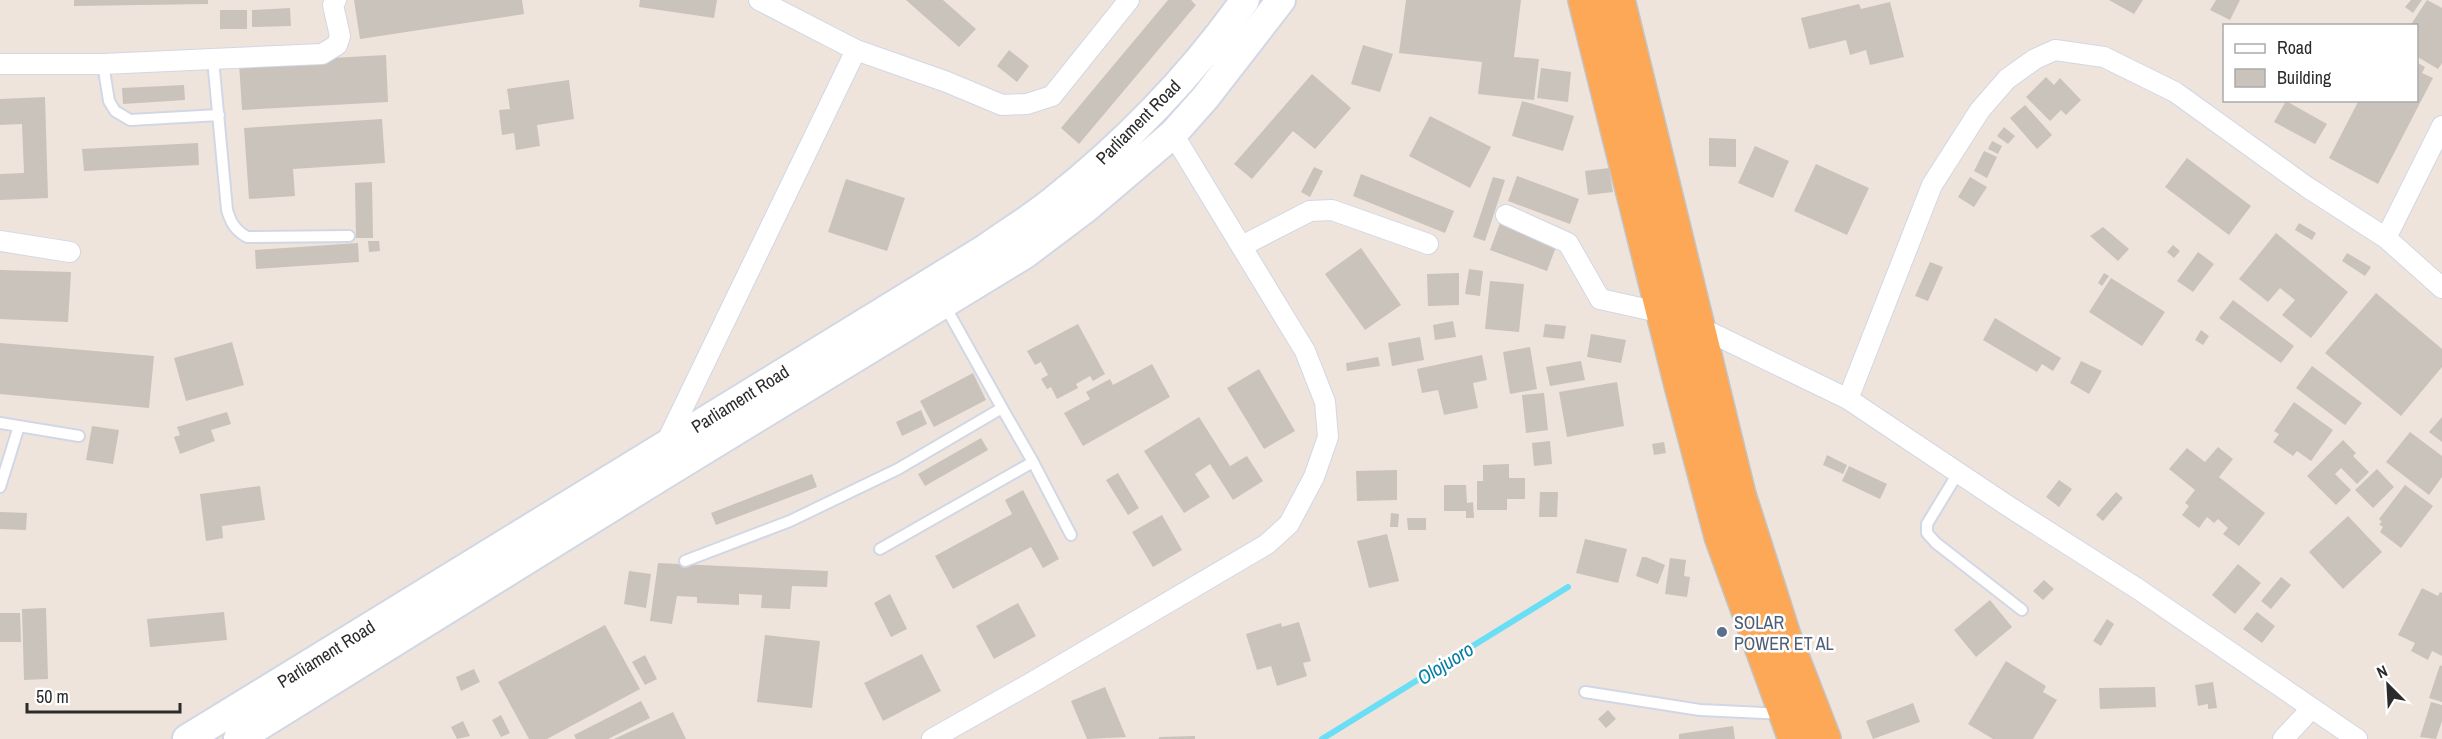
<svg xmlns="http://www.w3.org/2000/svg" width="2442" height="739" viewBox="0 0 2442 739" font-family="'Archivo Narrow',sans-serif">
  <rect width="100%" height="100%" fill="#eee4dc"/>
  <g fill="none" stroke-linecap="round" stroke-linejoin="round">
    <path stroke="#69def5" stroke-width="6" d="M1322,739L1568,587"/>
  </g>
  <path fill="#c9c3bb" d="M74,0H208V4L74,6Z
    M354,0H522L524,14L360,39Z
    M640,0H717L714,18L639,7Z
    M906,0H943L976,29L959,47Z
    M1168,0H1191L1196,5L1079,144L1061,128Z
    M1406,0H1521L1514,57L1539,59L1534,100L1478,94L1482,62L1399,53Z
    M2109,0H2143L2134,14Z
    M2216,0H2240L2230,20L2210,10Z
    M2411,0H2422L2413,13L2405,7Z
    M2427,0L2442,8V63L2438,69L2416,56V26H2410Z
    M1890,2L1904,57L1870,65L1866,50L1850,55L1846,40L1809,49L1801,18L1859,4L1861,9Z
    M290,8L291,26L252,27V10Z
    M220,10H247V29H220Z
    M1363,45L1393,54L1380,92L1351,84Z
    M1009,50L1029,66L1017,82L997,66Z
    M386,55L388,102L242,110L239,63Z
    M2416,62L2425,67L2422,73L2433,78L2378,184L2329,158L2359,100H2416Z
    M1541,68L1571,72L1568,102L1537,98Z
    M1312,74L1351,108L1315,149L1293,131L1252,179L1234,164Z
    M2046,77L2054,85L2060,78L2081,100L2066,115L2061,110L2050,121L2026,97Z
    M569,80L574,119L537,125L540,146L516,150L514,133L502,135L499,110L510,109L507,89Z
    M184,85L185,100L123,104L122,88Z
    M45,97L48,198L0,200V174L24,173L22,124L0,125V99Z
    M1522,101L1574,116L1563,151L1512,136Z
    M2286,101L2327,124L2315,144L2274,122Z
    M2025,105L2052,135L2037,149L2010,118Z
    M1430,116L1491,147L1470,188L1409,156Z
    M382,119L385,163L293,169L295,196L249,199L244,128Z
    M2004,127L2015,136L2008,144L1997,136Z
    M1709,138L1736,139V167L1709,166Z
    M1992,141L2002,146L1998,154L1988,149Z
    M198,143L199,165L84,171L82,149Z
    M1755,146L1789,161L1773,198L1738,183Z
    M1984,151L1997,157L1987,178L1974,171Z
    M2187,158L2251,206L2229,235L2165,187Z
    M1816,164L1869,188L1847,235L1794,211Z
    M1314,167L1323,171L1310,197L1301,192Z
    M1609,168L1613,192L1588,195L1585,171Z
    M1361,174L1454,211L1445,233L1353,196Z
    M1517,176L1579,199L1570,224L1508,201Z
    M1493,177L1505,180L1485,241L1473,237Z
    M1970,177L1987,187L1974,207L1958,197Z
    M846,179L905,198L887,251L828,232Z
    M372,182L373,238H356L355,183Z
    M1500,223L1557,244L1547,271L1490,250Z
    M2299,223L2316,233L2312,240L2295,230Z
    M2103,227L2129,249L2118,261L2090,236Z
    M2276,233L2348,292L2311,338L2282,315L2295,300L2280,288L2268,302L2239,279Z
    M368,241H379L380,251L369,252Z
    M358,243L359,262L256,269L255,250Z
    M2173,245L2180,251L2174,258L2167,252Z
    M1361,248L1401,305L1365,330L1325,274Z
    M2198,252L2214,264L2193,292L2177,281Z
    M2347,253L2371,267L2365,276L2342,261Z
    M1930,262L1943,267L1928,301L1915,296Z
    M1469,269L1483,271L1480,296L1465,294Z
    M0,270L71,272L68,322L0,319Z
    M1459,273V305L1428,306L1427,274Z
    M2104,273L2109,276L2102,286L2098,283Z
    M2111,278L2165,312L2142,346L2089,312Z
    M1490,281L1524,284L1519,332L1485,329Z
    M2376,293L2442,349V367L2401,416L2325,353Z
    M2233,300L2294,346L2281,363L2219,318Z
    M1995,318L2061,358L2053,371L2042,364L2037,372L1983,340Z
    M1453,321L1456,337L1435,340L1433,325Z
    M1078,324L1105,374L1093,381L1090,376L1076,384L1078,388L1057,399L1051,387L1047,389L1041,379L1048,375L1041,362L1035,365L1027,351Z
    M1545,324L1566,326L1564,339L1543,337Z
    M2201,330L2209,336L2203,345L2195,340Z
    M1591,334L1626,340L1621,363L1587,357Z
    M1420,337L1424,360L1392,366L1388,343Z
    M232,342L244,385L186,401L174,358Z
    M0,343L154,356L149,408L0,394Z
    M1530,347L1537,389L1510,394L1503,352Z
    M1482,355L1487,380L1473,383L1478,408L1444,415L1438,390L1422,393L1417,369Z
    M1378,357L1380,366L1347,371L1346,363Z
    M1581,361L1585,380L1550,386L1546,367Z
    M2081,361L2102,371L2089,394L2070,383Z
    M1152,364L1170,397L1083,446L1064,413L1090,399L1086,392L1110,379L1113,385Z
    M2312,366L2362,403L2345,425L2296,388Z
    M1259,369L1295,431L1264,449L1227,388Z
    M973,373L986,400L934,427L920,401Z
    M1617,382L1624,426L1567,437L1559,392Z
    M1544,393L1548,430L1526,433L1522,395Z
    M2294,402L2333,430L2311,461L2297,451L2293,456L2273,442L2279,434L2274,431Z
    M921,410L927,424L902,436L896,422Z
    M227,412L231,424L211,430L215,441L180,454L174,437L180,435L177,427Z
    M1199,417L1230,466L1247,456L1263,481L1233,500L1210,464L1195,474L1210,497L1184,513L1144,451Z
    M2442,417V442L2429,432Z
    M92,426L119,430L113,464L86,460Z
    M2410,432L2442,456V477L2429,495L2386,462Z
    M981,438L988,450L925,486L918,474Z
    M2343,440L2356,453L2353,456L2369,472L2357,484L2341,468L2335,474L2351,490L2336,505L2307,476Z
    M1550,441L1552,464L1534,466L1532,443Z
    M1664,442L1666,453L1654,455L1652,444Z
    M2218,447L2233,459L2219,477L2265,513L2239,546L2223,534L2228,528L2218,519L2214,523L2207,517L2199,528L2182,515L2189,506L2185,503L2195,490L2169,469L2187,448L2205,462Z
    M1827,455L1847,465L1843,474L1823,465Z
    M1509,464V478H1525V499H1507V510H1477V481H1483V465Z
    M1849,466L1887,484L1880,499L1842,481Z
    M2377,469L2394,487L2373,508L2355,490Z
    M1397,470V500L1357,501L1356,471Z
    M1118,473L1139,508L1128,515L1106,480Z
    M812,474L817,487L716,525L711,513Z
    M2059,480L2072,489L2059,507L2046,497Z
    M1444,485H1466L1467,503L1473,502L1474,518H1466V511H1444Z
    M2405,485L2433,506L2401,548L2380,532L2383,527L2379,524L2382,522L2379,519Z
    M260,486L265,520L222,526L223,538L206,541L200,494Z
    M1023,490L1059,559L1043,568L1031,547L953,589L935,556L1012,514L1005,500Z
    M1540,492H1558L1557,517H1539Z
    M2116,492L2123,498L2103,521L2096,515Z
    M0,512L27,513L26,530L0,529Z
    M1391,513L1399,514L1398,527H1390Z
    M1162,515L1182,550L1153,567L1132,532Z
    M2348,516L2382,552L2343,589L2309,552Z
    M1407,518H1426V530H1408Z
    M1387,534L1399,581L1369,588L1357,541Z
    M1585,539L1627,549L1618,583L1576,573Z
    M1642,557H1646L1665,565L1658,584L1636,576Z
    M1670,558L1686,560L1684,576L1690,577L1687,597L1665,594Z
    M658,563L828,571L827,587L792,586L790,609L761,608L762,595L739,594V605L697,603V597L677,596L672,624L650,621Z
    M2238,564L2261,583L2235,614L2212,595Z
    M629,571L651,574L646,608L624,604Z
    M2281,577L2291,585L2271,609L2261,601Z
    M2044,580L2054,589L2043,600L2033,591Z
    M2422,588L2438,596L2440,592L2442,593V656L2432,651L2428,660L2411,651L2415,643L2398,635Z
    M890,594L907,629L891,637L874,603Z
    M1990,600L2012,627L1976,657L1954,630Z
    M1018,603L1036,636L994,659L976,626Z
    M46,608L48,679L24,680L22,609Z
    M224,612L227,640L150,647L147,619Z
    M2257,612L2275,626L2262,643L2243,629Z
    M0,613H20L21,642H0Z
    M2107,619L2114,624L2101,646L2093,641Z
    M1299,622L1311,661L1303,663L1307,676L1277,686L1271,666L1257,670L1246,634L1281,623L1282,627Z
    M605,625L640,689L547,739H529L498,682Z
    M765,635L820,641L812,708L757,702Z
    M922,654L941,691L883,721L864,683Z
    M645,655L657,679L645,685L632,662Z
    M2006,661L2046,686L2043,692L2057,700L2033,739H1993L1968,724Z
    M2440,665L2442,666V702L2429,698Z
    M474,669L480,682L461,691L456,677Z
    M2213,682L2217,708L2208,709V704L2198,706L2195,685Z
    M1105,687L1126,737L1087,739L1071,701Z
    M2155,687L2156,707L2100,709L2099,688Z
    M641,701L650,718L608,739H576L574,735Z
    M2431,702L2442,705V721L2436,739L2420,737Z
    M1913,703L1920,722L1873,739L1866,721Z
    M1608,710L1616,719L1606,728L1598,719Z
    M673,712L686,739H614Z
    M501,715L510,733L501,737L492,720Z
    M463,721L470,736L457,739L451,727Z
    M1733,726L1735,739H1679V734Z
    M1195,736V739H1159V737Z"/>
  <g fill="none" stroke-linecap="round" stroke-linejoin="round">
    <defs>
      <path id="service" d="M213,59L227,210C231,223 235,230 247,237L349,236
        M103,64L109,101L115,111L130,120L219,115
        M0,423L79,436
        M1033,462L1071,535
        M1958,473L1927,524V533L1936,543L2022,610
        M0,487L19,426
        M880,549L1033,462L1002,408
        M685,561L790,521L898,469L1002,408L945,306
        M1585,692L1700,710L1783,714"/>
      <path id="minor" d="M759,0L856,50L947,82L1002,105L1027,104L1052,96L1129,0
        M0,64H103L322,54L337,45L340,36L333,5L336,0
        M1506,215L1568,243L1600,299L1663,313
        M2386,238L2442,126
        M0,241L70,252
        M1242,246L1310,211L1332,210L1428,244
        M1694,327L1697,326L1848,399L2008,506L2138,589L2357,739
        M1848,399L1932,185L1980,110L2007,79L2035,59L2055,50L2104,57L2175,92L2307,187L2386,238L2442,288
        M665,445L856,50
        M932,739L1031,683L1267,544L1289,524L1314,477L1328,437L1325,402L1305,351L1173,134
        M2283,739L2312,708"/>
      <path id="secondary" d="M187,739L985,249C1007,233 1031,219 1052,202C1125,144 1192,75 1245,0
        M238,739L668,472L1025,254L1086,208L1173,134L1205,98L1281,0"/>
      <path id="trunk" d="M1585,0L1681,385L1721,536L1795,739
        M1618,0L1739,495L1784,636L1824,739"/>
    </defs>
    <use href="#service" stroke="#d1d7e4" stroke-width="14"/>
    <use href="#minor" stroke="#d1d7e4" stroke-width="22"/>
    <use href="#secondary" stroke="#d1d7e4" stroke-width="32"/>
    <use href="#trunk" stroke="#c4c4c4" stroke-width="36"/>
    <use href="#service" stroke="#fff" stroke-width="10"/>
    <use href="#minor" stroke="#fff" stroke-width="20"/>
    <use href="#secondary" stroke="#fff" stroke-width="28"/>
    <use href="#trunk" stroke="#fca856" stroke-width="33"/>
  </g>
  <circle fill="#5c6f8a" stroke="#fff" stroke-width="2" cx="1722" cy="632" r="6"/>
  <g text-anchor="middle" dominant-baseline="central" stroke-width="5" stroke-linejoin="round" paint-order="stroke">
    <g font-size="18" fill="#2b2b2b" stroke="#fff">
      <text transform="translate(1138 122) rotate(-45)">Parliament Road</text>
      <text transform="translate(740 399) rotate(-32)">Parliament Road</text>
      <text transform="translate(326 654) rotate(-32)">Parliament Road</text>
    </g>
    <g font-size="18" fill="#4e5e75" stroke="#fff" text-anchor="start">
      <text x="1734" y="622">SOLAR<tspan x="1734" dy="21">POWER ET AL</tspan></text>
    </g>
    <g font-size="20" font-style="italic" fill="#067da4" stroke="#fff">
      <text transform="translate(1445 663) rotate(-32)">Olojuoro</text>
    </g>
  </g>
  <rect x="2223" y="24" width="195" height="78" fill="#ffffff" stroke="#aaaaaa" stroke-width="1.5"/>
  <rect x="2235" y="44" width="30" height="9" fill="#ffffff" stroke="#aaaaaa" stroke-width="1.5"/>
  <text x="2277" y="54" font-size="18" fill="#2b2b2b">Road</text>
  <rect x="2235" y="69" width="30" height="18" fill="#c9c3bb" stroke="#aaaaaa" stroke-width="1.5"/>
  <text x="2277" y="84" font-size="18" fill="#2b2b2b">Building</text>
  <g transform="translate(2388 685) rotate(336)" stroke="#ffffff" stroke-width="4.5" paint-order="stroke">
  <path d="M0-4.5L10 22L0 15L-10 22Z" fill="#2b2b2b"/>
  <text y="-9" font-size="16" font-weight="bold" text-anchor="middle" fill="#2b2b2b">N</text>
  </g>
  <path d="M27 703v9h153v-9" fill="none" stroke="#2b2b2b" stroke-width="3"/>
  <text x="36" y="703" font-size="18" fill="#2b2b2b" stroke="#ffffff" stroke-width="4.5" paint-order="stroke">50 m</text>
</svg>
